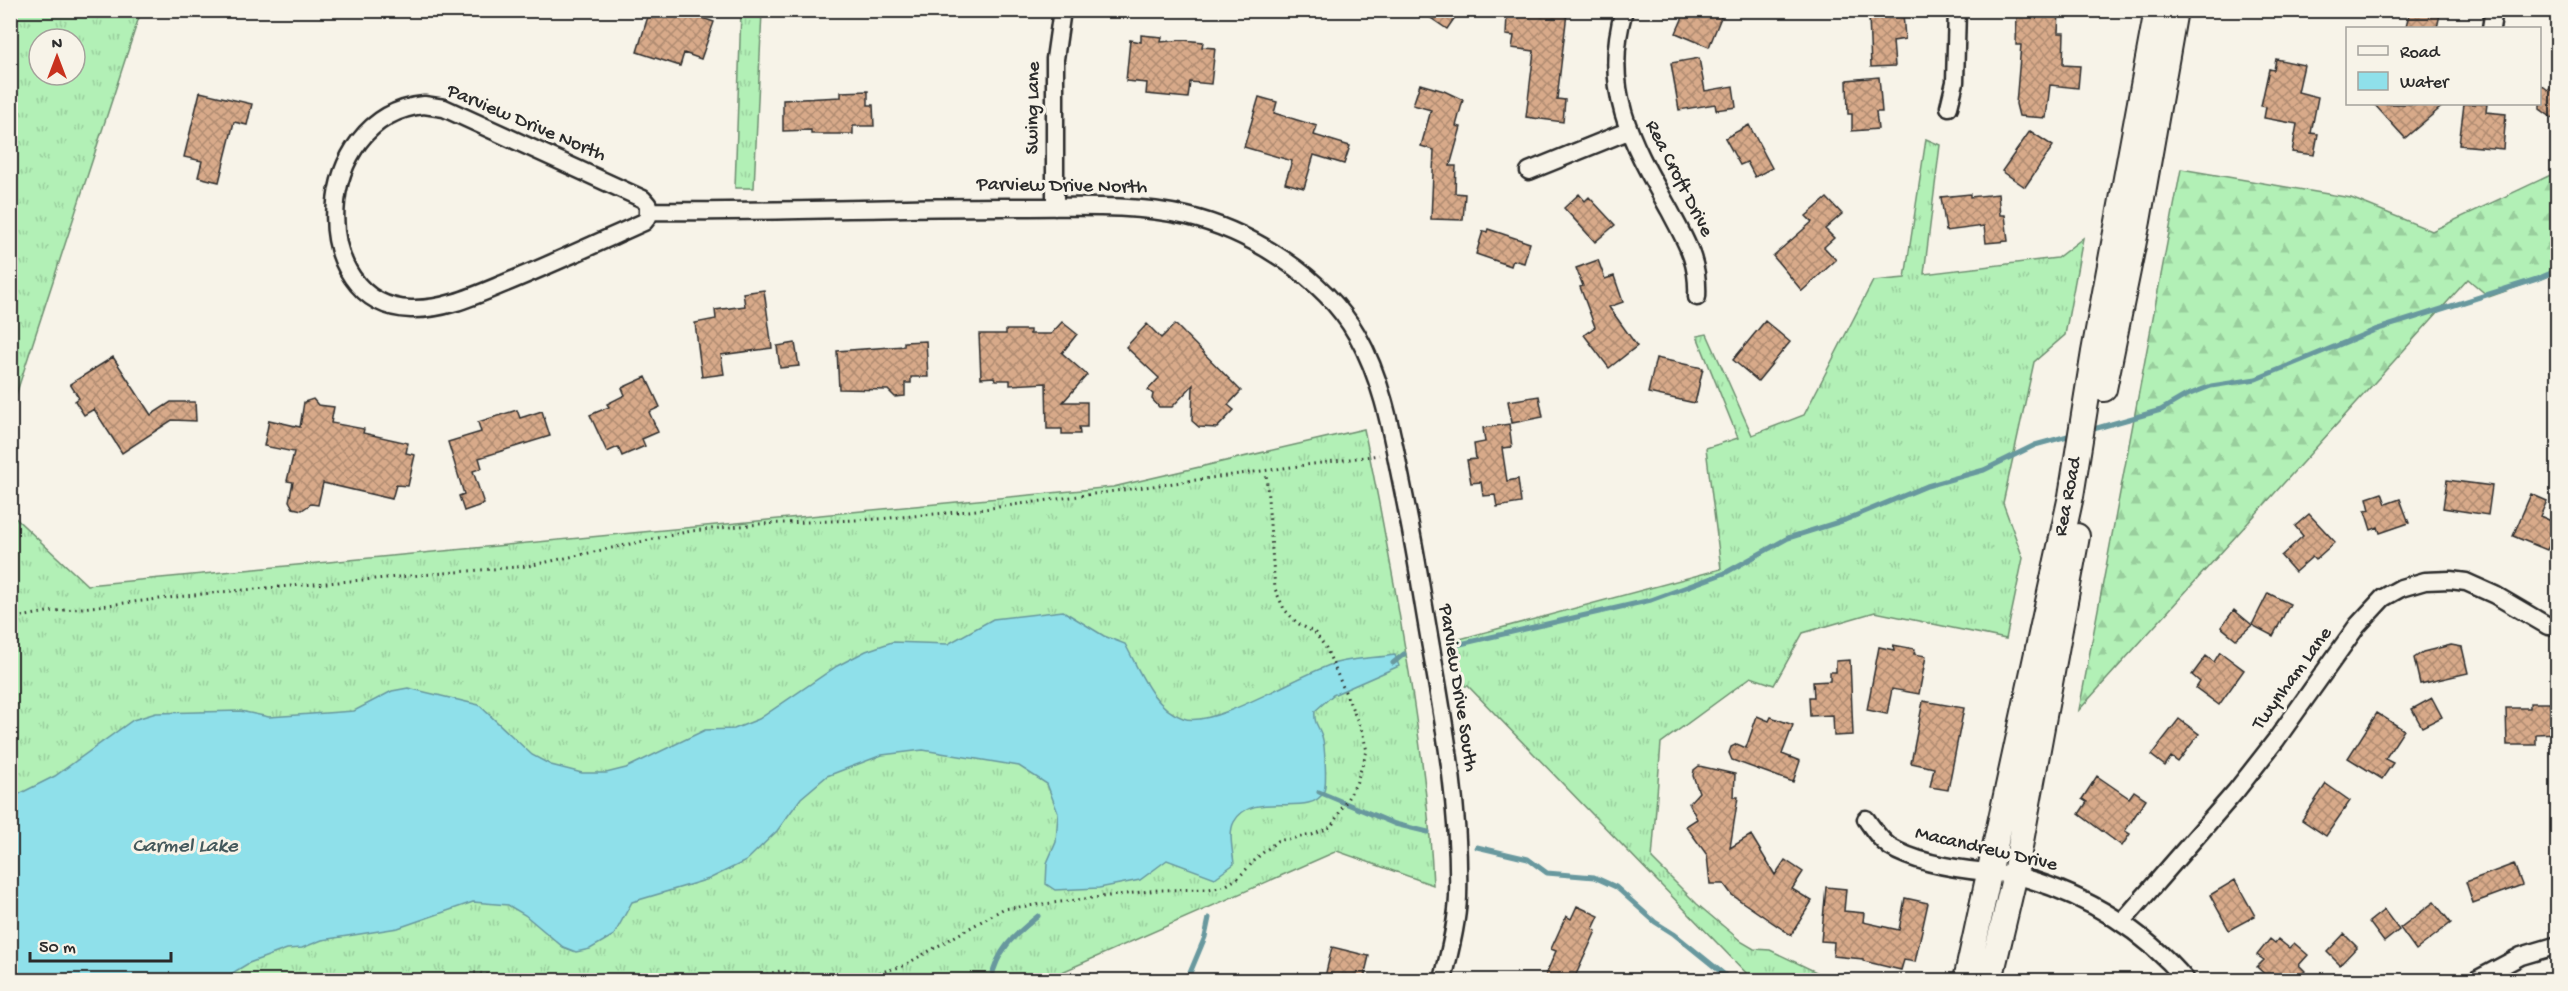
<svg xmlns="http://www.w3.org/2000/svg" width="2568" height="991" viewBox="0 0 2568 991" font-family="'Gochi Hand',sans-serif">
  <defs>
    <pattern id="grass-tufts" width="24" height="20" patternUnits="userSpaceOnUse" patternTransform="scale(1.5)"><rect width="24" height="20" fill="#b2f0b6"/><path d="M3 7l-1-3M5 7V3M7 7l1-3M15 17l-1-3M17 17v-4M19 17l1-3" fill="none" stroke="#99ce9d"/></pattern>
    <pattern id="forest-firs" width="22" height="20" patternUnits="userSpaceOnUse" patternTransform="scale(1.5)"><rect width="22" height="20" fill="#b2f0b6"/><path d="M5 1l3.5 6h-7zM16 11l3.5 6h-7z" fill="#99ce9d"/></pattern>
    <pattern id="building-cross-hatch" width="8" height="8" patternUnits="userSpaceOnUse" patternTransform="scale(1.5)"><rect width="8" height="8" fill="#d8aa8a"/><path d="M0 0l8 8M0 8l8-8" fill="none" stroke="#af8b71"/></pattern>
  </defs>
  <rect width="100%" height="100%" fill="#f7f3e8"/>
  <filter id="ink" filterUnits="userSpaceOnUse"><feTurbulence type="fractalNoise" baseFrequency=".0167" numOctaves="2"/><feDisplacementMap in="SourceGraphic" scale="12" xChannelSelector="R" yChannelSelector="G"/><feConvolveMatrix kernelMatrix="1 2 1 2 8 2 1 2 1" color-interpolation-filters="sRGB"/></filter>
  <g filter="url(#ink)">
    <path fill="url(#grass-tufts)" stroke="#6e8e70" stroke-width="1.5" fill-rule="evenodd" d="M11,10L141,11L11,410L10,11ZM39,39H75V75H39Z
      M741,11H762L754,188H735Z
      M1926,139L1940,145L1924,274L2057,258L2083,238L2065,335L2034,362L2003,503L2023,558L2006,639L1875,612L1803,633L1774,685L1751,677L1661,743L1652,859L1697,904L1742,942L1754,949L1770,950L1833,980H1753L1468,686H1463L1456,640L1721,569L1706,448L1738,438L1697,336L1707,334L1752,435L1804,415L1873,281L1905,278Z
      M1364,429C1381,510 1396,591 1409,672C1420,743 1430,814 1433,885L1337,851L1044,980H11L10,513L87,585L1113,487Z"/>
    <path fill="url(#forest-firs)" stroke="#6e8e70" stroke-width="1.5" d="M2181,169L2351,198L2432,231L2557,172V273L2489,297L2468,279L2079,710Z"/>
    <path fill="#8fe0ea" stroke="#67989e" stroke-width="1.5" d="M1063,611L1104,636L1125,644C1140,671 1152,707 1183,718C1213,730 1302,672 1336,663C1355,658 1376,658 1395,655L1399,666L1333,695L1315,711C1314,725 1318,724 1322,736C1325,745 1327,783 1324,791C1312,820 1252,788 1234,822C1228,833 1233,852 1234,864L1215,878L1167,860L1140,880L1099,888L1055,890L1046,884L1047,863L1056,842L1058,813L1047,784L1019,766L923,750L882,755L827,776L801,798L777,831L746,861L709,879L632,902L614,935L590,949L576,952L563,947L525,915L508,905L473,902L398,928L322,940L302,948L287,949L249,963L221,980H11V798L55,776L133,720L156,713L240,711L269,717L354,711L392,691L408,688L479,705L532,755L551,765L582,773H606L626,768L705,730L734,729L759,719L837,666L866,651L892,642L948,644L993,619Z"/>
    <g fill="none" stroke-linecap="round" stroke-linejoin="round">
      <path stroke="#67989e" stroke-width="5" d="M2090,430L2161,410L2185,396L2211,386L2256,379L2375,330L2537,279L2558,270
        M1456,645L1651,600L1725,573L1788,538L1845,520L1927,486L1984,470L2035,445L2075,434
        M1393,663L1404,654
        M1319,792L1395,824L1428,832
        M1477,847L1528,859L1547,873L1594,877L1616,887L1655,922L1674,934L1731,980
        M991,980C998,948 1014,936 1038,916
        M1187,980L1205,937L1209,918"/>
    </g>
    <path fill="url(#building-cross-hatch)" stroke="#2b2b2b" stroke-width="1.5" d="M650,10H679L714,22L701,59L684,53L680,66L637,52Z
      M1419,10H1460L1447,29Z
      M1512,10H1556L1567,13L1557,99L1565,100L1563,122L1526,117L1534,51L1512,48L1514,36L1506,35L1507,15L1511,16Z
      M1686,10H1724L1709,47L1676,33Z
      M2017,10H2059L2058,33H2064L2063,65L2080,66L2078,88L2050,85L2046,118L2019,116L2016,104L2021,45H2016Z
      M2410,10H2441L2437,28L2406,26Z
      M1903,13L1905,39L1893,41L1895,66L1871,67L1869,16Z
      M1141,35L1162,37L1161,42L1183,40L1203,42L1202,47L1215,48L1211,84L1190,82L1188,98L1146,94L1147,83L1126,81L1130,40L1141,42Z
      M1699,58L1705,91L1733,86L1736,107L1716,110L1715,104L1679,110L1671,63Z
      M2276,59L2304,65L2298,92L2318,97L2311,133L2318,134L2314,155L2292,152L2297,124L2264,118L2266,107L2261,106L2269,69L2274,70Z
      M1879,77L1882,112H1876L1878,129L1852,131V114H1848L1847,80Z
      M2558,77V122L2540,109V84L2548,90Z
      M1420,84L1444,91L1463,100L1456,126L1461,127L1450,166H1456L1455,193L1465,194L1463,220L1431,219L1434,150L1421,146L1431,110L1413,105Z
      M868,91V105H873L874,126H853V134H811V130L783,131V100L841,97V92Z
      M200,92L252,104L247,125L234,122L219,182L198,177L202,161L184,157Z
      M1259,97L1277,102L1274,113L1317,126L1314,135L1350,146L1344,164L1314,155L1304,188L1285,183L1292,161L1244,147Z
      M2374,104H2445L2405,138Z
      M2464,104H2487L2486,112L2506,114L2503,149L2459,145Z
      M1749,125L1772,168L1755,177L1747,162L1740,165L1725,138Z
      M2030,131L2053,146L2025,187L2002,171Z
      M1579,194L1585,201L1589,197L1615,225L1595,242L1564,208Z
      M1970,194V197L1998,194L2000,215H2005L2008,241L1986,243L1984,226L1946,231L1941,197Z
      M1827,198L1842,214L1825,229L1834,238L1824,247L1836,260L1802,291L1773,256L1812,222L1806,216Z
      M1488,229L1530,243L1524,263L1513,260L1511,266L1476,254L1483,231L1487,232Z
      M1598,260L1605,279L1614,276L1623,302L1609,307L1637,346L1609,368L1584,335L1595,327L1580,287L1583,286L1576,268Z
      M764,290L772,348L721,355L724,374L702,377L695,323L716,319L715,310L745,306L743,293Z
      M1765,321L1790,342L1758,381L1733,360Z
      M1062,322L1077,334L1062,353L1087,375L1063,402H1087V427H1079L1080,434H1062V429H1047L1046,383L1010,385V380H995L994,377L981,378L979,334H1006V330H1030V334H1051Z
      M1147,324L1161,338L1175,324L1241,391L1228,405L1234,410L1217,428L1199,427L1192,421L1193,385L1172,407H1159L1152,399L1153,394L1148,390L1159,378L1126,347Z
      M926,341L928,377H911V383H905V396L895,397L888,390L839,389L837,351L904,346V342Z
      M795,343L799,366L780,368L777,346Z
      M113,357L151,415L171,402H195L196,421L172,420L122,453L94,409L84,415L75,401L79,398L70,384Z
      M1656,358L1703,368L1695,403L1648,393Z
      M646,377L660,407L649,412L658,432L642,439L645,446L622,456L618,447L607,452L590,415L609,407L607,404L625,395L622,388Z
      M1539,396L1543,417L1512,423L1508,401Z
      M313,399L318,405L334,407L331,423L364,429L363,433L408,443L406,453L415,455L408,486L396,485L392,499L323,483L318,505L311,504L302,510L293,508L289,501L293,482L287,481L294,452L264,446L269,420L300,427L304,402Z
      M517,410L520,418L542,411L550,436L479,458L482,468L473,471L484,504L464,511L459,496L464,494L448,442L481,432L478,422Z
      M1509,424L1512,447L1502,448L1507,481L1518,479L1521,503L1497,507L1495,495L1483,496L1481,482L1471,483L1467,460L1476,459L1474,444L1485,442L1483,428Z
      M2447,480L2492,486L2488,515L2443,508Z
      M2382,493L2386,504L2400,499L2409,523L2380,533L2378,527L2371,530L2365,511L2370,510L2367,498Z
      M2531,494L2547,501L2540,516L2558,524L2547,550L2513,536Z
      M2309,514L2335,542L2315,560L2312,557L2295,572L2281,556L2303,536L2295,526Z
      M2268,593L2290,604L2273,636L2252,625Z
      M2234,610L2252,625L2236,639L2221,627Z
      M1893,645L1915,649L1914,654L1926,656L1919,694L1892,689L1887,714L1867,710L1879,647L1894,650Z
      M2451,645L2462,647L2468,673L2420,684L2414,658L2423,652Z
      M2220,652L2244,670L2219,705L2196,688L2200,682L2192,675L2206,656L2214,662Z
      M1850,660L1853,735L1834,736L1833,715L1810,716L1809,697H1814L1813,682L1830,681V672H1836V661Z
      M2432,698L2442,717L2422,727L2412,709Z
      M1923,701L1964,708L1948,790L1930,787L1934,768L1911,763Z
      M2530,703H2550V707H2558V733L2536,734V745H2507L2506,708H2530Z
      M2377,713L2404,730L2385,759L2393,763L2382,779L2348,758Z
      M1757,716L1769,721L1771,717L1793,725L1782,754L1800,761L1793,782L1732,760L1729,753L1731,747L1737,744L1746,748Z
      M2179,719L2199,734L2178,762L2171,757L2165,766L2151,755Z
      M1699,766L1735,774L1734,797H1738L1730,848L1751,835L1775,875L1785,860L1803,872L1792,889L1812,901L1791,935L1732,895L1724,884H1710L1707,855L1686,826L1697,819L1689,803L1699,792L1693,776L1694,770Z
      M2097,776L2129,798L2134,791L2146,799L2125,831L2130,834L2122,846L2079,814L2087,802L2082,799Z
      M2326,784L2350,801L2326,836L2302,820Z
      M2514,864L2522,885L2473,903L2466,882Z
      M2235,880L2255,916L2229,930L2210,895Z
      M1826,887L1846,889L1844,911L1864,913L1863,922L1899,930L1905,898L1928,903L1915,962L1904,960L1901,970L1863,961V959L1833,956L1834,942L1821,941Z
      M2434,902L2451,923L2416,950L2400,928Z
      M1577,906L1599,916L1593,929L1596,931L1573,981H1543L1556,951L1551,949L1566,916L1571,919Z
      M2384,910L2399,930L2384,942L2369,922Z
      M2344,934L2357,947L2340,965L2327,952Z
      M2270,939L2275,943L2278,939L2289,948L2294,943L2308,955L2299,965L2305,971L2297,981H2272L2257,967L2264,960L2257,955Z
      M1332,947L1369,956L1363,981H1324Z"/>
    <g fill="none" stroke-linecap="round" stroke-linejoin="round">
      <defs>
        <path id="street" d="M1624,10C1601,91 1632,143 1670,211C1686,242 1699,261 1697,297
          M2491,28L2494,10
          M424,105L444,108L643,199L648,205V217L644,222C597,243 550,265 503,284C474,296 443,310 411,309C305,306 311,116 424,105Z
          M1949,107L1955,82L1957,10
          M1529,171L1628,131
          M1055,207V59L1062,10
          M649,211C775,213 900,206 1025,207C1079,207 1134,204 1187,216C1250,231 1324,277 1357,335C1380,375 1390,424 1399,470C1407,509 1415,548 1421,588C1437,689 1461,794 1458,897C1457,925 1449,953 1443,980
          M1866,819C1873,829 1880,840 1890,847C1916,863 1956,869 1987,872C1997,874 2008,873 2018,876C2084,894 2141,928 2186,980
          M2122,922L2236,791L2276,740L2357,626L2383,598L2401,588L2425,581L2450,580L2466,582L2495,595L2548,626
          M2476,980L2521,956L2558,945"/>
        <path id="secondary" d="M2104,389L2138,221L2175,10
          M1966,980L2071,496L2094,352L2157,10
          M1990,980L2015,874L2077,536"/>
      </defs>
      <use href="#street" stroke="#2b2b2b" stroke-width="21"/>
      <use href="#secondary" stroke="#2b2b2b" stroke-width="28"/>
      <path stroke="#2b2b2b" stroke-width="3" stroke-dasharray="1.5 4.5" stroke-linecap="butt" d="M10,619L47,612L220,592L528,566L691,531L760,524L878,519L969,511L1379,455
        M439,980L475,973L528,980
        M756,980L764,975L780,971L836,979L875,974L903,966L1003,909L1158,890L1209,889L1225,886L1238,878L1259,856L1277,841L1312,835L1331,827L1356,784L1367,751L1362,731L1326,648L1315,633L1297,623L1284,609L1275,589L1266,472"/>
      <use href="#street" stroke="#f7f3e8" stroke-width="16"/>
      <use href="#secondary" stroke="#f7f3e8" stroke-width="24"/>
    </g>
  </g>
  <g text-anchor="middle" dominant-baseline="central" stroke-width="6" stroke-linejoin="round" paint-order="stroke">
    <g font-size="20" fill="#2b2b2b" stroke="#f7f3e8">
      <text transform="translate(1034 108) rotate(-89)">Swing Lane</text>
      <text transform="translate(526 124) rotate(23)">Parview Drive North</text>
      <text transform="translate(1678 179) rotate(63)">Rea Croft Drive</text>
      <text transform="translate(1062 187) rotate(1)">Parview Drive North</text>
      <text transform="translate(2069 497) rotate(-79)">Rea Road</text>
      <text transform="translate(2293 679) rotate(-54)">Twynham Lane</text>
      <text transform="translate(1457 688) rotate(81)">Parview Drive South</text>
      <text transform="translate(1986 850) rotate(13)">Macandrew Drive</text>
    </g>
    <g font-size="21" font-style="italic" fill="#44585b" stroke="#f7f3e8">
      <text x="185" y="847">Carmel Lake</text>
    </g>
  </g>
  <rect width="2568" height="991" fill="none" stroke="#f7f3e8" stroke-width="36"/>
  <rect x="18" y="18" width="2532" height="955" fill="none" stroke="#2b2b2b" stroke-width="2" filter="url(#ink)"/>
  <rect x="2346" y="27" width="195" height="78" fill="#f7f3e8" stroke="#a5a39c" stroke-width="1.5"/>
  <rect x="2358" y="46" width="30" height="9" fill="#f7f3e8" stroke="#a5a39c" stroke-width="1.5"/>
  <text x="2400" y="57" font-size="18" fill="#2b2b2b">Road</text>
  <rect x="2358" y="72" width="30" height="18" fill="#8fe0ea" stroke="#a5a39c" stroke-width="1.5"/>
  <text x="2400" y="87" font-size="18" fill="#2b2b2b">Water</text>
  <g transform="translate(57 57)"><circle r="28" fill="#f7f3e8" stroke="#a5a39c" stroke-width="1.5"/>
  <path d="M0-4.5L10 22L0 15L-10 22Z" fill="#c8321e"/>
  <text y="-9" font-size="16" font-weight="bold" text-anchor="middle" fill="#2b2b2b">N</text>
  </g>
  <path d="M30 952v9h141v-9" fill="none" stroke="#2b2b2b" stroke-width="3"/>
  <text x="39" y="952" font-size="18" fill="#2b2b2b" stroke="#f7f3e8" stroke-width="4.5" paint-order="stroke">50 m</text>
</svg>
